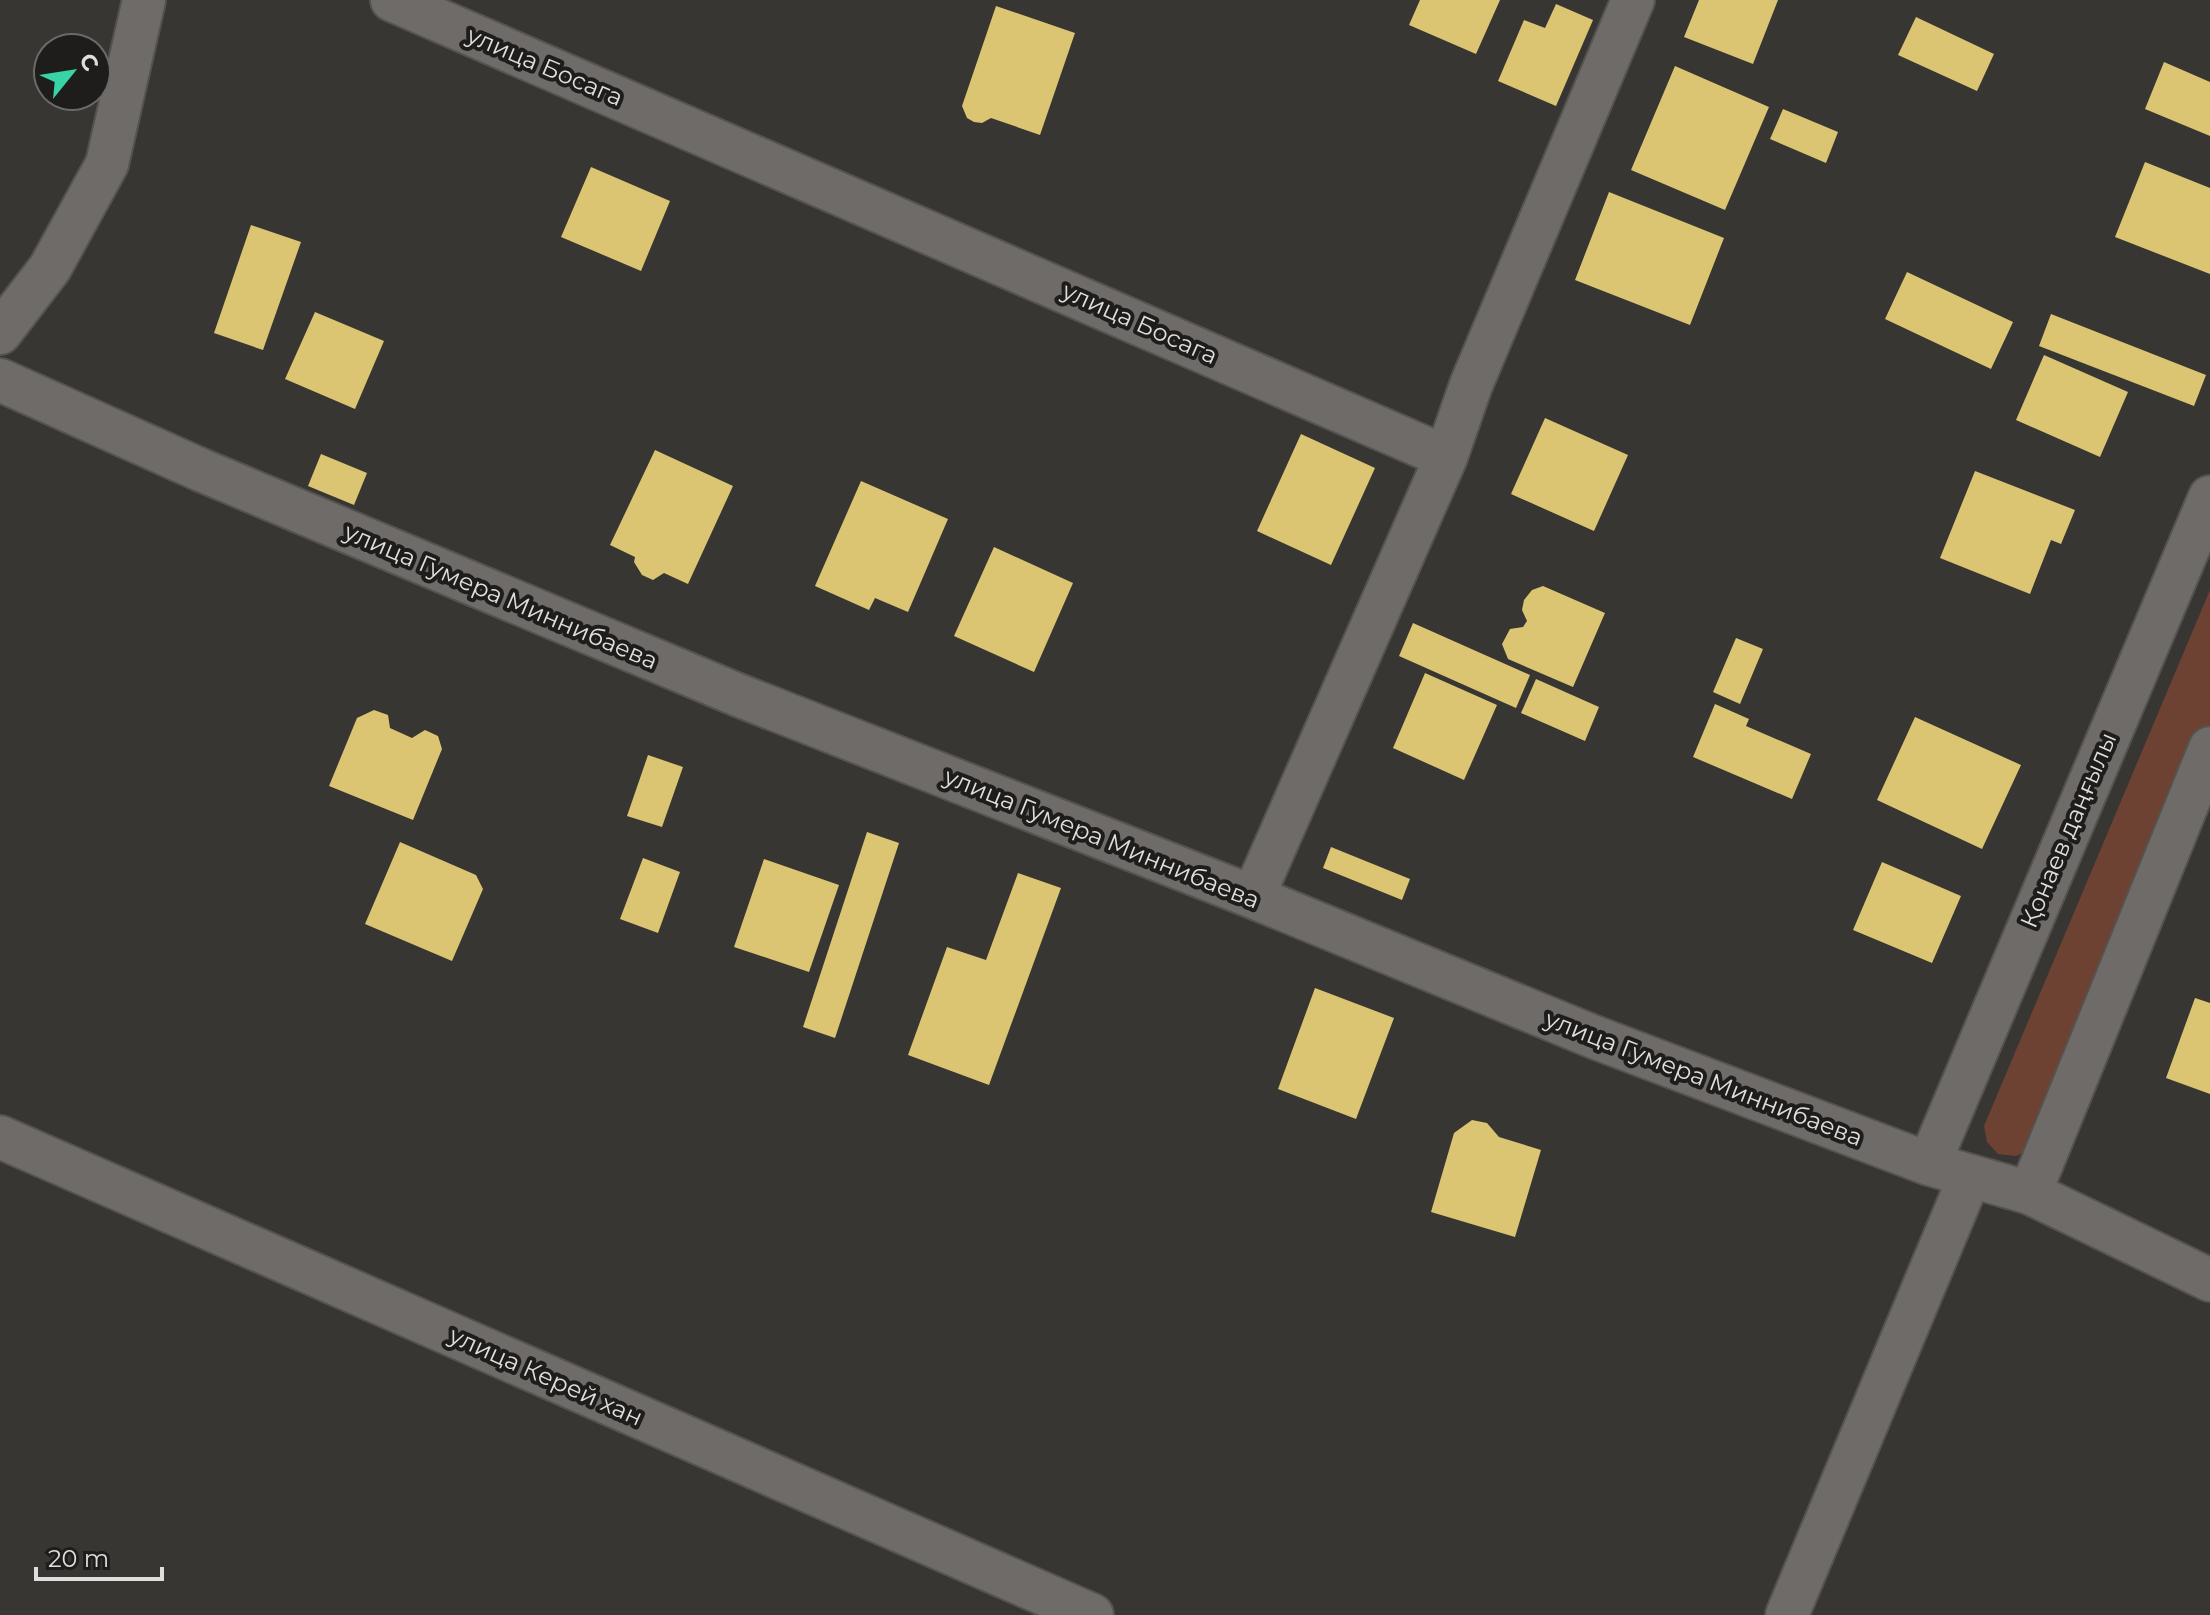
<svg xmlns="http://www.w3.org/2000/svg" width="2210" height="1615" viewBox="0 0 2210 1615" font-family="Montserrat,sans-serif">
  <rect width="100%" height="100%" fill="#383633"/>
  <path fill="#6d4233" d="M2210,590V728L2024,1152L2016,1156L1998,1154L1987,1142L1984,1126Z"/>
  <path fill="#dbc572" d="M1420,0H1500L1476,54L1409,25Z
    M1699,0H1778L1753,64L1684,37Z
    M1556,4L1593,20L1556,106L1498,81L1524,20L1545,28Z
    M996,6L1075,33L1040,135L991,118L982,123L974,122L967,118L962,106Z
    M1916,17L1994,54L1977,91L1898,55Z
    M2164,62L2210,82V136L2145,109Z
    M1675,66L1769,107L1725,210L1631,170Z
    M1783,109L1838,132L1826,163L1770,139Z
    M2145,162L2210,188V274L2115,237Z
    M591,167L670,201L641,271L561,237Z
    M1609,192L1724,238L1690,325L1575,280Z
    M251,225L301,242L263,350L214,333Z
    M1907,272L2013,322L1991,369L1885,319Z
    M315,312L384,341L355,409L285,379Z
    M2051,314L2206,375L2194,406L2039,346Z
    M2044,355L2128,392L2100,457L2016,420Z
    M1545,418L1628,455L1594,531L1511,494Z
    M1301,434L1375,468L1331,565L1257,531Z
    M655,450L733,486L688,584L664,573L653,580L642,575L634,562L635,557L610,545Z
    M321,454L367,473L354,505L308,486Z
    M1975,471L2075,510L2061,544L2051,540L2030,594L1940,558Z
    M861,481L948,519L908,612L875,598L869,610L815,586Z
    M994,547L1073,583L1034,672L954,636Z
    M1543,586L1605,613L1573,687L1508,659L1502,644L1510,629L1523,627L1527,621L1522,610L1524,600L1532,590Z
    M1413,623L1530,675L1516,708L1399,656Z
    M1736,638L1763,649L1740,704L1713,692Z
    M1425,673L1497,705L1464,780L1393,748Z
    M1536,679L1599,707L1585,741L1521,713Z
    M1715,704L1749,719L1746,726L1811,754L1792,799L1693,757Z
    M374,710L388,715L390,728L412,738L425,730L438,736L442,749L413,820L329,786L357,718Z
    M1915,717L2021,765L1982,849L1877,800Z
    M648,755L683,767L662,827L627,816Z
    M867,832L899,843L835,1038L803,1027Z
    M400,842L476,875L483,889L452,961L365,924Z
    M1331,847L1410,879L1402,900L1323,868Z
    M643,858L680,872L658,933L620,919Z
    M764,859L839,885L809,972L734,947Z
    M1882,862L1961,896L1932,963L1853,930Z
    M1018,873L1061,888L989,1085L908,1055L947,947L986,960Z
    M1315,988L1394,1018L1356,1119L1278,1089Z
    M2195,998L2210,1003V1094L2166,1078Z
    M1472,1120L1487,1123L1499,1137L1541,1150L1515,1237L1431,1212L1454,1133Z"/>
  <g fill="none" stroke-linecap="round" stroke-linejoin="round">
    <defs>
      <path id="street" d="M392,0L1446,457
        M0,333L50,268L107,164L144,0
        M0,380L201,470L738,695L1253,897L1594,1037L1929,1164L2030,1193L2210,1280
        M1253,897L1446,457L1471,385L1633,0
        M0,1137L1092,1615
        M1929,1164L2210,497
        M2030,1193L2210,748
        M1787,1615L1970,1176"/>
    </defs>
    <use href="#street" stroke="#555350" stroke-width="46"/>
    <use href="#street" stroke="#6e6b68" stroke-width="42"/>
  </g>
  <g text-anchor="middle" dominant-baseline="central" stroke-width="8" stroke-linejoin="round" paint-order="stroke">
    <g font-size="24" fill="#dfdedc" stroke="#1e1d1c">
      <text transform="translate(545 66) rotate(23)">улица Босага</text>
      <text transform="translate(1140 323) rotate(24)">улица Босага</text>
      <text transform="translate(501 596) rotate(23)">улица Гумера Миннибаева</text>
      <text transform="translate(2068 830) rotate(-67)">Қонаев даңғылы</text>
      <text transform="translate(1102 838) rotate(22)">улица Гумера Миннибаева</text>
      <text transform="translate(1704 1078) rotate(21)">улица Гумера Миннибаева</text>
      <text transform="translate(546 1376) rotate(24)">улица Керей хан</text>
    </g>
  </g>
  <g transform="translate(72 72) rotate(60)"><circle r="38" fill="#1e1d1c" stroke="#6b6a69" stroke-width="2"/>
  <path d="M0-6L14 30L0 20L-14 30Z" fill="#38d4a6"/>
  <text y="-12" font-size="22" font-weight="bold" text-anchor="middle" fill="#dfdedc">С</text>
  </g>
  <path d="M36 1567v12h126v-12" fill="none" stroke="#dfdedc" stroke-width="4"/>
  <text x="48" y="1567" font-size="24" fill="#dfdedc" stroke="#1e1d1c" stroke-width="6" paint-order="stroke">20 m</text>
</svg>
